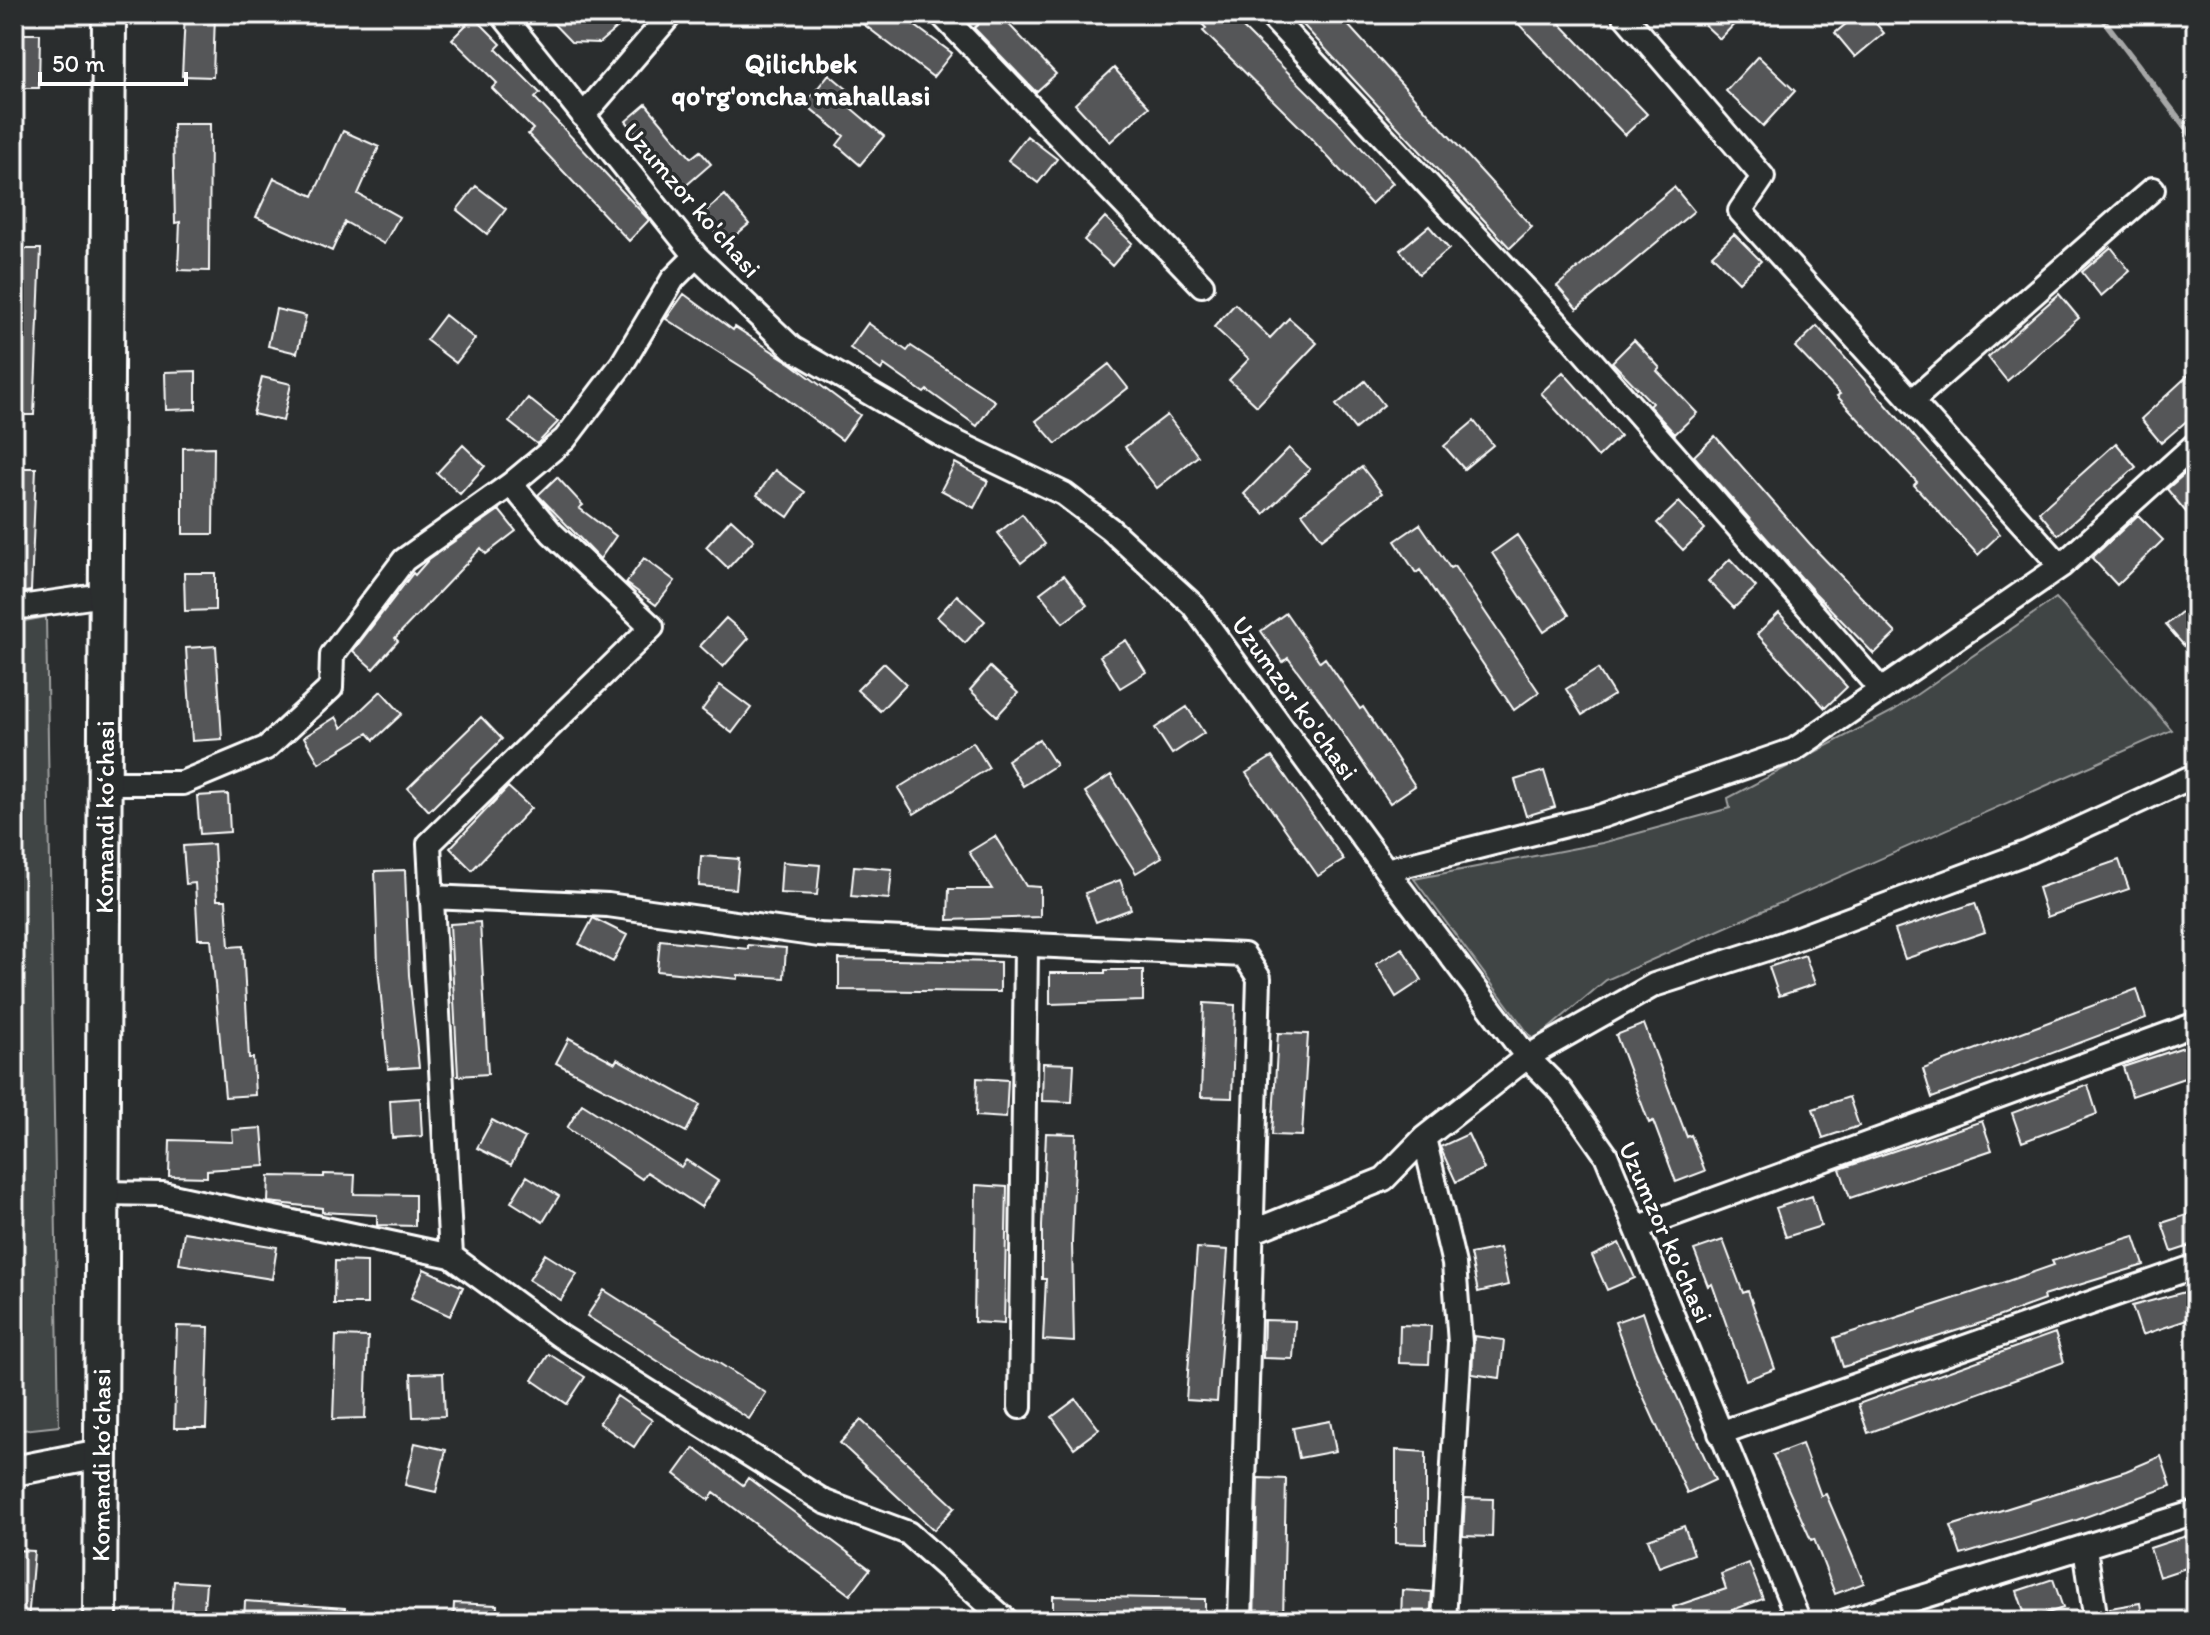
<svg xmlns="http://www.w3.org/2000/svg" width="2210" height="1635" viewBox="0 0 2210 1635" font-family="Itim,sans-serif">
  <rect width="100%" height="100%" fill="#2a2d2e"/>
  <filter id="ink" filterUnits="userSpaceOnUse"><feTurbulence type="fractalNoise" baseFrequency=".0125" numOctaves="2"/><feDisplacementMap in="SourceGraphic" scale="16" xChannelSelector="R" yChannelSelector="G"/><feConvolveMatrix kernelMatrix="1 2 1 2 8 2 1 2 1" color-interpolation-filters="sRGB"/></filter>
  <g filter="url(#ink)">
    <path fill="#414445" stroke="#a0a2a2" stroke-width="2" d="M2056,598L2172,730L1606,980L1534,1041L1414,879L1602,843L1730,808L1728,798L1893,711Z
      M46,617L59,1426L14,1431V623Z"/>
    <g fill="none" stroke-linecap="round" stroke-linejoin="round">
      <path stroke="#a6a7a7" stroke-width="6" d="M2099,14L2196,141"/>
    </g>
    <path fill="#555758" stroke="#fff" stroke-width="2" d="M185,14H215L213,77L182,76Z
      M544,14H619L618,27L599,43L571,42Z
      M850,14H899L952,53L933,77Z
      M990,14H999L1056,74L1036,92L974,28Z
      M1192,14H1229L1338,122L1393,183L1371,204L1306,133L1203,31L1206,28Z
      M1293,14H1336L1348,25L1532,227L1510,248Z
      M1509,14H1551L1647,114L1625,135Z
      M1693,14H1744L1720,39Z
      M1858,14H1868L1884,33L1855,57L1835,33Z
      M474,17L501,44L496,49L540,93L535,98L649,220L629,241L528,134L533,129L492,88L497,83L452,39Z
      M21,34H40L39,88H20Z
      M1758,56L1795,91L1763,126L1726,91Z
      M1114,68L1149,107L1110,142L1075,104Z
      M829,74L853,94L845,103L884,136L860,165L837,145L844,136L805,104Z
      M646,104L691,158L700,151L711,164L682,189L626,121Z
      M173,124H210L209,271L178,270L180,222L175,223Z
      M343,131L379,147L358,194L399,217L384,244L345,222L332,251L256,217L274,178L313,196Z
      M1027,136L1057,159L1038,183L1008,160Z
      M476,186L506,209L487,234L457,210Z
      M1674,187L1694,211L1577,309L1557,286Z
      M725,195L749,224L725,244L701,215Z
      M1105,217L1132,243L1112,266L1084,240Z
      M1429,226L1449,249L1419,274L1400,250Z
      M1734,234L1761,261L1739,282L1712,255Z
      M2111,247L2130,271L2101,296L2082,272Z
      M14,249H41L34,415H14Z
      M684,294L733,330L735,327L792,364L860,415L842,440L750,372L666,319Z
      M2059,294L2079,318L2007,381L1988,357Z
      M1235,304L1270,338L1289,318L1317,343L1257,406L1229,380L1249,359L1214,327Z
      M276,309L306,316L297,353L268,346Z
      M445,315L475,339L456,363L426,340Z
      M868,323L907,351L911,346L995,401L977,426L927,390L924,393L884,365L881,370L850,348Z
      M1817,326L2000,534L1978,555L1914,485L1917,482L1837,396L1840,394L1795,347Z
      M1634,340L1660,368L1657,371L1697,413L1675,434L1649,406L1652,403L1612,362Z
      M1109,364L1128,388L1056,444L1036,421Z
      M2196,368V408L2187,415L2190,418L2161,443L2141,419Z
      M196,371V409L166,410L165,372Z
      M1563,372L1620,436L1598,457L1541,393Z
      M262,377L291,384L283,421L253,414Z
      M1365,381L1384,405L1355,429L1336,405Z
      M528,398L558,422L537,444L509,422Z
      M1167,415L1198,456L1157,488L1125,447Z
      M1474,421L1493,445L1464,469L1444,446Z
      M1715,436L1810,544L1896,633L1874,654L1815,593L1694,456Z
      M2116,443L2136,467L2058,535L2039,512Z
      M463,445L485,466L460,494L437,473Z
      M214,447L213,534H183V448Z
      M1289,448L1310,469L1264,514L1244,494Z
      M955,463L988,481L974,508L941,490Z
      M2196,464V504L2186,512L2167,489Z
      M1362,467L1382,493L1322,539L1302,513Z
      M14,468H36L31,591L14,594Z
      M775,470L805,492L788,517L757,495Z
      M557,477L583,505L579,508L616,536L600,559L538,495Z
      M1679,502L1705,529L1683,550L1657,523Z
      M499,510L516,531L486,554L481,548L395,638L398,641L373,669L353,651L413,573L415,575L429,559Z
      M1022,514L1045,544L1021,563L998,533Z
      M2138,515L2163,540L2117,585L2092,558Z
      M731,519L754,540L728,568L706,547Z
      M1420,524L1450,568L1454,566L1539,692L1514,710L1420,570L1416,573L1395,541Z
      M1517,535L1569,615L1544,632L1492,553Z
      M644,558L675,581L656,605L626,583Z
      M1730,559L1756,587L1734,608L1708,581Z
      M184,573H215V610L185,611Z
      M1064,575L1087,605L1063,623L1040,593Z
      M957,595L985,621L965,643L937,617Z
      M2196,600V640L2186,648L2166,625Z
      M1286,613L1320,662L1325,658L1360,709L1363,707L1415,786L1390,803L1324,706L1288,658L1283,662L1261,631Z
      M1779,613L1847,687L1825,708L1757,634Z
      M726,618L749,638L723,667L700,646Z
      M1126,640L1146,672L1120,688L1100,656Z
      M216,646L222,739L192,741L186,648Z
      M884,663L906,684L880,711L857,690Z
      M990,667L1018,693L997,716L970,690Z
      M1598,669L1614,695L1582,715L1566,689Z
      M720,685L751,708L732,733L702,710Z
      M381,691L402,714L374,740L368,733L319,763L304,737L336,717L342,728Z
      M1187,707L1204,733L1172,754L1155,728Z
      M481,717L502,739L429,811L408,788Z
      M1039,739L1056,765L1023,786L1007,760Z
      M973,742L989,768L914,814L898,788Z
      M1272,757L1344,860L1318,876L1246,773Z
      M1544,771L1555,807L1526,816L1515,780Z
      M1111,775L1162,857L1136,873L1085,792Z
      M508,787L531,808L472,870L450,848Z
      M228,794L230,832L200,834L197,796Z
      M995,836L1026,886L1040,887V917L948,920L949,889H992L969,852Z
      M214,844L217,900H226L229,947L243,946L249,1058H253L255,1095L225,1097L211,939H198L195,883L186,884L183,846Z
      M701,856L739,859L736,889L699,886Z
      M2119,860L2129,889L2047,917L2038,888Z
      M782,862L820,865L817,895L780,893Z
      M854,866L892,869L889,899L851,896Z
      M405,870L409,975L419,1067L388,1069L378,966L375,871Z
      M1120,880L1131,909L1096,922L1085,893Z
      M1975,903L1985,932L1905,959L1895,930Z
      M593,918L627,935L613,962L579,944Z
      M480,922L488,1074L458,1076L450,924Z
      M660,940L748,949V945L786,948L784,978L738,975V979L657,971Z
      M1402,948L1422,980L1396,997L1376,964Z
      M1805,955L1815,984L1779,996L1769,967Z
      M839,959L1000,962V992L839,990Z
      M1105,970H1143V1001L1050,1004V973H1105Z
      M2137,989L2146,1018L1932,1098L1923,1069Z
      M1204,1003L1235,1005L1232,1098L1201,1097Z
      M1644,1024L1687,1137L1691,1135L1705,1171L1676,1182L1653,1121L1649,1123L1616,1035Z
      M1278,1033L1308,1034L1302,1136L1272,1135Z
      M569,1038L615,1063L617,1059L700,1105L686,1132L556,1063Z
      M2196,1043V1074L2132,1096L2123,1067Z
      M1043,1063L1074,1064L1072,1102L1042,1101Z
      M977,1078L1008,1080L1006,1118L976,1116Z
      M2088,1085L2097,1114L2022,1142L2012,1113Z
      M1849,1097L1859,1126L1823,1138L1813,1109Z
      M420,1098L422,1136L392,1138L390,1100Z
      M582,1104L681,1167L686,1160L718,1181L701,1207L647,1172L642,1179L567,1128Z
      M492,1120L525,1138L511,1165L477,1148Z
      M1982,1121L1992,1150L1850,1198L1840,1169Z
      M262,1128L265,1166L207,1170V1177L169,1176L170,1140L233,1142L232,1130Z
      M1046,1133L1076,1134L1072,1242L1074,1342L1043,1340L1046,1279H1042V1226Z
      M1468,1134L1484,1169L1456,1182L1440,1147Z
      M324,1174L355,1175L354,1194L415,1195V1226L377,1225V1215L322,1212V1208L268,1202L269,1176L324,1177Z
      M527,1176L559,1196L543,1222L511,1202Z
      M976,1185L1007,1187L1004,1324L974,1322Z
      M1812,1196L1821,1226L1786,1237L1776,1208Z
      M2196,1212V1244L2172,1252L2162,1223Z
      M184,1232L277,1247L272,1279L179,1264Z
      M2134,1236L2144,1265L2043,1296L2044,1300L1984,1322L1843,1367L1834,1338L1999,1284L2054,1265L2052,1261Z
      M1723,1240L1743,1293L1748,1291L1775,1369L1746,1380L1712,1284L1708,1286L1694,1250Z
      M1619,1243L1635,1278L1607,1290L1592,1256Z
      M1197,1248L1228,1250L1217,1402L1186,1400Z
      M1500,1248L1508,1285L1478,1292L1470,1254Z
      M545,1254L577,1274L561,1300L529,1280Z
      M335,1261L367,1262V1304H334Z
      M424,1269L463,1287L450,1316L411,1298Z
      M2196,1289V1317L2142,1335L2132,1306Z
      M604,1290L766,1393L749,1419L587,1316Z
      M1643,1312L1655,1348L1715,1480L1687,1493L1635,1378L1615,1322Z
      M1264,1320L1295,1321L1293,1359L1263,1358Z
      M1400,1325L1431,1326L1429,1364L1399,1363Z
      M177,1326L209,1327L206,1428H174Z
      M2055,1333L2064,1362L1868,1433L1858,1404Z
      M336,1336L368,1337L365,1418L333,1419Z
      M1474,1336L1504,1340L1500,1378L1472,1374Z
      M549,1354L585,1377L567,1404L532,1380Z
      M443,1373L445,1416L413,1417L411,1374Z
      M617,1396L652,1420L634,1447L599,1423Z
      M1076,1399L1099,1429L1074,1448L1052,1417Z
      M861,1420L955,1507L934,1530L840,1443Z
      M1330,1421L1336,1451L1299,1458L1293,1428Z
      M415,1443L446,1450L436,1492L405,1485Z
      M1802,1444L1821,1496L1826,1494L1864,1583L1835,1594L1814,1539L1811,1540L1773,1455Z
      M694,1448L743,1485L748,1478L870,1569L850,1595L714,1493L709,1500L675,1474Z
      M1396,1450L1426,1452V1544L1396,1543Z
      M2161,1456L2171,1486L2077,1520L1961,1555L1951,1526L2126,1471Z
      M1258,1478L1286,1479L1283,1621H1254Z
      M1465,1498L1493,1499L1492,1537L1463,1536Z
      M1684,1526L1694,1554L1659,1567L1648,1539Z
      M2186,1536L2195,1565L2159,1577L2150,1548Z
      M14,1550L34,1551L28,1621H14Z
      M1749,1563L1763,1599L1716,1616L1717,1621H1677L1673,1607L1726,1589L1721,1574Z
      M2053,1579L2063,1608L2027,1620L2017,1591Z
      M174,1581L206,1583L203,1621H171Z
      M1402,1590L1432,1592L1430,1621H1401Z
      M1053,1596L1205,1599V1621H1053Z
      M245,1601L345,1608V1621H244Z
      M454,1603L497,1605L496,1621H453Z
      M2140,1603L2143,1621H2112L2110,1608Z"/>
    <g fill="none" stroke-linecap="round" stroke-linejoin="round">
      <defs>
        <path id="minor" d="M502,14L696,256L792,348L943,436L1064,494L1110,529L1193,605L1386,870L1527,1057L1561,1091L1606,1155L1799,1621
          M941,14L1202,285
          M1269,14L1575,342L1881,690
          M1623,14L1763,177L1740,211L2061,566
          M583,116L671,14
          M1912,401L2153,189
          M14,608L104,595
          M103,783H182L266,748L331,688L332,655L404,560L511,484L565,439L622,364L673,279L696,256
          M1386,870L1602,816L1794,750L2061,566L2196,444
          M431,897L608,905L819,935L1244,955L1259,978L1240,1621
          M1424,1138L1454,1264L1460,1343L1444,1621
          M101,1193L163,1194L451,1256L560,1336L825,1502L908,1533L1007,1621
          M1639,1227L2196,1024
          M1254,1231L1384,1179L1424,1138L1527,1057L1654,985L1779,945L2028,852L2196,775
          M451,1256L429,844L652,627L552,533L511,484
          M1020,1407L1026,947
          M1720,1433L2196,1266
          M2085,1548L2096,1621
          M1845,1621L2196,1512"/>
        <path id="tertiary" d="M14,1471L100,1454"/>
        <g id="secondary">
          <path id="s1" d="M100,1621L109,14"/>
        </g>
      </defs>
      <use href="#minor" stroke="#fff" stroke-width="28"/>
      <use href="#tertiary" stroke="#fff" stroke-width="34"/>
      <use href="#secondary" stroke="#fff" stroke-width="38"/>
      <use href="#minor" stroke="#2a2d2e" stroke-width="22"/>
      <use href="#tertiary" stroke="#2a2d2e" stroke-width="28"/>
      <use href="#secondary" stroke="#2a2d2e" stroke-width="32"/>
    </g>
  </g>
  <g text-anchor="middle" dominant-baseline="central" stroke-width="7" stroke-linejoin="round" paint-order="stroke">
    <g font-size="26" fill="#fff" stroke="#2a2d2e">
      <text transform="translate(692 200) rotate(49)">Uzumzor ko'chasi</text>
      <text transform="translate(1295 698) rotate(54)">Uzumzor ko'chasi</text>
      <text stroke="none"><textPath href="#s1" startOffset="804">Komandi ko‘chasi</textPath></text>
      <text transform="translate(1666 1232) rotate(66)">Uzumzor ko'chasi</text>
      <text stroke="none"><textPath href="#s1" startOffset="156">Komandi ko‘chasi</textPath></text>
    </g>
    <g font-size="28" font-weight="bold" fill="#fff" stroke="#2a2d2e">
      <text x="801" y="63">Qilichbek<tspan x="801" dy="32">qo'rg'oncha mahallasi</tspan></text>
    </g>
  </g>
  <rect width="2210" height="1635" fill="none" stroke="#2a2d2e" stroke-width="48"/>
  <rect x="24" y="24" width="2162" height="1587" fill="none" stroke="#fff" stroke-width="3" filter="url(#ink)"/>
  <path d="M40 72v12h146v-12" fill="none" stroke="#ffffff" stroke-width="4"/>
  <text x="52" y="72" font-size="24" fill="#ffffff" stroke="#2a2d2e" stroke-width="6" paint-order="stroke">50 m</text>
</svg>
